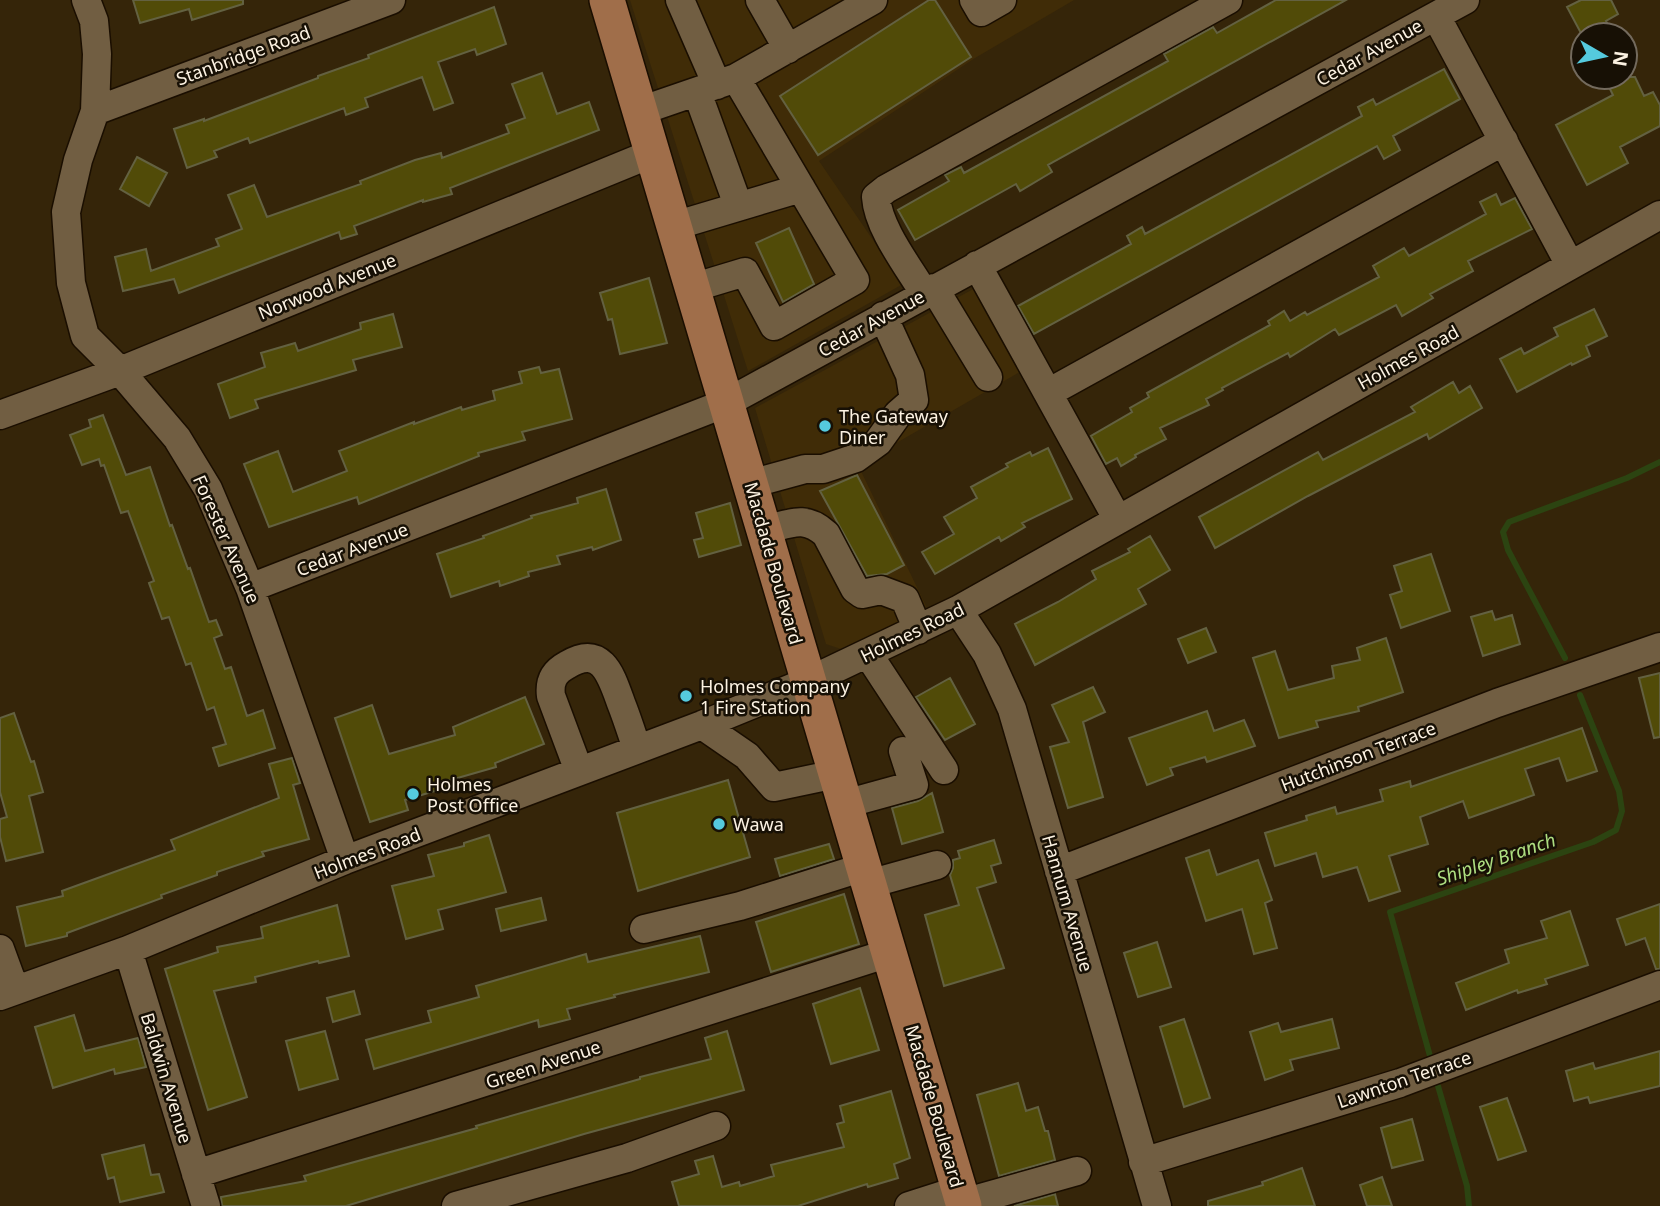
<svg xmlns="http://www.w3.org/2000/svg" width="1660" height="1206" viewBox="0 0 1660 1206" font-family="'Noto Sans',sans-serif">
  <rect width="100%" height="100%" fill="#352509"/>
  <path fill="#402c07" d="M630,0H1074L975,58L819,161L903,284L748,371Z
    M977,287L1023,370L858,465L926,606L850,652L826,644L755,408Z"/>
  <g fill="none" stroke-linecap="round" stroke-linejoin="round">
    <path stroke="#2c4411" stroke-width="6" d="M1565,658L1508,550L1503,532L1509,522L1627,478L1660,462
      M1430,1056L1390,912L1593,842L1616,830L1622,811L1619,791L1580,695
      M1438,1086L1467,1186L1469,1206"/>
  </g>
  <path fill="#514b08" stroke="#636141" stroke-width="2" d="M133,0H243V4L192,20L189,9L140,23Z
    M929,0H935L971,57L818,155L780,96Z
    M1276,0H1346L1048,165L1052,172L1020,191L1016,184L915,240L898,210L949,181L945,175L961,167L964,173L1168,61L1164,54L1213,27L1217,33Z
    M1581,0H1611L1618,14L1606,21L1613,35H1582L1567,7Z
    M494,7L506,44L477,55L475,49L438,62L453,103L434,110L422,77L365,98L368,107L346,115L344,108L250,143L248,138L214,151L217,157L187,168L174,129L204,119V121L318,78V76L369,58L368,55Z
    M1444,69L1460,99L1393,136L1400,150L1384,159L1377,146L1034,334L1018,306L1131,244L1127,236L1142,227L1145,234L1362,116L1358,107L1373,99L1376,105Z
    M542,73L557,114L589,102L599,130L450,188L452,194L423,202V200L354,226L357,234L341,239L339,232L179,293L174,279L123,291L115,257L146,249L151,271L219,246L216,239L242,229L228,195L254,185L267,217L361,184L360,181L415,160L441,153L442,158L509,133L506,125L525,118L512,84Z
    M1604,77H1635L1644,96L1653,92L1660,105V126L1620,147L1628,163L1587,185L1556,125L1613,95Z
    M137,157L167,173L149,206L120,189Z
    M1496,194L1501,205L1515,198L1532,229L1468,261L1473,271L1430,294L1433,298L1402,316L1396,305L1339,335L1335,329L1290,357L1288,353L1222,388L1223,390L1206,399L1209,405L1160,428L1166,439L1135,455L1136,457L1121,466L1117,458L1106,464L1091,436L1132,412L1130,408L1149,397L1147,393L1270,325L1268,321L1284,311L1290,321L1305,312L1307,315L1379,277L1373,266L1404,248L1409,256L1486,214L1480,202Z
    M789,228L814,284L783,302L756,243Z
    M649,278L667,343L620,354L612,319L608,320L600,293Z
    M1594,309L1607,336L1586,346L1590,356L1572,365L1571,363L1517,392L1500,359L1521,348L1524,354L1558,336L1554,328Z
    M393,314L402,347L353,360L356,370L255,400L258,408L230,418L218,384L265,367L261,353L295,343L298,351L361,329L360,323Z
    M539,367L541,373L559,369L572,419L522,432L525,440L478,453L479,456L359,504L357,497L269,527L244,464L278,451L293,492L347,471L339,451L414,422V424L461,407L462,410L495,400L493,391L522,383L519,372Z
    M1453,382L1459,393L1470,386L1482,408L1429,439L1427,434L1308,496L1215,548L1199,517L1318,452L1323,460L1415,412L1411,407Z
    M103,415L126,475L150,467L170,526L172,525L188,569L190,568L209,622L216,620L222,635L214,638L225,669L231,667L247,716L263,710L275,748L219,766L213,748L226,744L214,707L207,710L191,663L186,665L169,617L162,619L149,583L154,581L128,511L121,513L104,465L101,466L99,459L82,465L70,435L91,427L89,420Z
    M1048,448L1072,499L1022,523L1025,527L1001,541L999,537L935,574L922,552L954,534L944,517L977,498L971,487L1008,467L1006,464L1030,452L1032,456Z
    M857,475L904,565L887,574L867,576L820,491Z
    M606,489L621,540L593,550L592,547L557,556L560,564L528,572L529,576L500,586L499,581L451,597L437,554L484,538L483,536L532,518L531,516L578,503L577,498Z
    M730,503L741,545L699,557L694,540L703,538L696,513Z
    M1150,536L1170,570L1138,589L1146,604L1035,665L1015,624L1058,602L1096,579L1092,571L1130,552L1128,549Z
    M1431,554L1450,611L1401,628L1390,595L1402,591L1394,566Z
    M1492,611L1495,620L1512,615L1520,644L1483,656L1471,617Z
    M1206,628L1216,652L1188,663L1178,639Z
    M1386,638L1403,692L1358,707L1359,711L1316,721L1318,727L1279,738L1253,658L1275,651L1288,690L1334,678L1332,666L1360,660L1357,648Z
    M1660,673V737L1654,738L1639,678Z
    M950,678L975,724L945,740L916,697Z
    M1093,687L1105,712L1083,722L1103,797L1068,808L1050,747L1069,742L1052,705Z
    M525,697L544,744L495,763L496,767L447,781L448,787L405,800L408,810L370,822L335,718L372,705L389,754L455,735L453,727Z
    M1207,711L1214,731L1244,720L1255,746L1207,762L1205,757L1170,768L1173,775L1147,785L1129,738Z
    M14,713L31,762L34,761L43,792L29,796L43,852L6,861L0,837V819L7,817L0,792V718Z
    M1582,728L1597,771L1567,781L1559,758L1525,769L1534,795L1469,818L1463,801L1420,817L1428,844L1389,856L1400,891L1369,901L1357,867L1323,877L1316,853L1275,866L1265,833L1307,820L1306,816L1335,807L1337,814L1383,801L1380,790L1410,781L1411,787Z
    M292,758L300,783L293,785L309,839L262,852L264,856L217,872V875L161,895L162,898L67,933V936L26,946L17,907L63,896L62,891L175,850L171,840L279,798L269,764Z
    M728,780L750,857L638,891L617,813Z
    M932,793L943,832L902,844L892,808L918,801Z
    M489,835L506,892L438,910L443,929L406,939L392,886L434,876L428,855L464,846V843Z
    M994,840L1001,863L991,866L996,882L977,888L1004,968L944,986L925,915L959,905L950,875L953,868V860L960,858L958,851Z
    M829,844L834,859L780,876L775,859Z
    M1209,850L1217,875L1258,860L1272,900L1265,903L1277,948L1254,954L1242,909L1206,921L1186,858Z
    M844,894L859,944L771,972L756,922Z
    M541,898L546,920L501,931L496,909Z
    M1660,904V969H1656L1645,938L1626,945L1617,919Z
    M337,905L349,956L319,963L318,961L255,977L256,982L214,991L247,1097L208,1110L165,969L218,952L217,947L263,938L261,927Z
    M1570,911L1588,965L1545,979L1547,984L1518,993L1517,990L1466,1010L1456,983L1509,963L1505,950L1547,938L1541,921Z
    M700,936L709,972L614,995L615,997L567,1009L570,1019L539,1027L538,1020L374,1069L366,1040L431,1022L428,1011L479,997L476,986L586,954L588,962Z
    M1157,942L1171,987L1138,997L1124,953Z
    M860,988L879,1050L831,1064L813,1004Z
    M354,991L360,1014L333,1022L327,998Z
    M74,1015L85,1051L138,1038L146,1067L115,1074L114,1069L53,1088L35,1027Z
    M1184,1019L1210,1098L1184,1107L1160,1027Z
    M1332,1019L1339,1048L1290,1060L1293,1070L1265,1080L1250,1032L1278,1023L1281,1032Z
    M325,1031L338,1079L299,1090L286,1041Z
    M727,1031L744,1090L584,1134L346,1206H222L221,1197L306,1181L304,1176L477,1128L476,1126L640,1079V1077L711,1059L705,1038Z
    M1660,1051V1086L1590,1103L1588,1097L1574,1101L1566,1071L1593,1063L1595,1069Z
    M1018,1083L1026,1111L1038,1107L1045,1131H1048L1055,1160L999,1176L977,1095Z
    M891,1091L910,1158L894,1164L898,1178L868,1187L867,1184L798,1206H679L672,1182L699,1174L695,1161L713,1156L722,1187L739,1182L740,1186L774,1176L771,1165L844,1147L837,1124L844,1122L840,1106Z
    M1507,1098L1526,1151L1498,1160L1480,1107Z
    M1412,1119L1423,1160L1392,1168L1381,1128Z
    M144,1145L151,1175L159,1174L164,1192L120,1202L114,1177L108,1179L102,1155Z
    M1302,1168L1315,1206H1208V1201L1263,1185L1262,1182Z
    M1382,1177L1392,1206H1367L1360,1185Z
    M1055,1194L1058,1206H1014Z"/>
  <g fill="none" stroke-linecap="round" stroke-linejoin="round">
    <defs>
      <path id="minor" d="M86,0L94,21L97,54L95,111L78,160L66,212L71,283L85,336L120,371L177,438L208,489L250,588L345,860
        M680,0L717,85
        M760,0L788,49
        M974,0L981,12L1002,0
        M1436,16L1570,265
        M697,92L738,205
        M95,111L391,0
        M640,111L736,78L873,0
        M674,226L801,188
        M977,265L1118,520
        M692,288L745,272L774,326L855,280L736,78
        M934,288L988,377
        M924,293C908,266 878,228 876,197L886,189L1228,0
        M1048,393L1504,141
        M0,415L120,371L653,153
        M750,484L805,469H823L856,458L878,442L898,414L914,400L910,375L883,316
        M764,530C790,524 804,514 826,534L855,589L862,594L881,590L905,599L918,630
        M250,588L726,403L1465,0
        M958,610L987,654L1012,709L1157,1206
        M868,654L944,770
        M702,725L747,756L774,787L836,774
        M579,771L551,696C549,681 554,672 567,665C602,644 611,675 621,703C627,718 632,734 637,749
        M845,804L914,785L903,751
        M1059,871L1497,703L1660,647
        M869,884L937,865
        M644,929L740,906L864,867
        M0,949L15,990
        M128,950L206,1206
        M0,996L128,950L345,860L702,725L809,681L958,610L1660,215
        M1143,1162L1400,1083L1660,985
        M196,1174L889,953
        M963,1203L1077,1171
        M456,1206L627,1158L716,1126
        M909,1206L959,1190"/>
      <path id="major" d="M607,0L964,1206"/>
    </defs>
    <use href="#minor" stroke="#1a0e00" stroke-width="31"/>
    <use href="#major" stroke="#1a0e00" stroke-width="38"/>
    <use href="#minor" stroke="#715e42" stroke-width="28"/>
    <use href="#major" stroke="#a06e4a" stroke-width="35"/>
  </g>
  <g fill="#55cade" stroke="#171005" stroke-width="2.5">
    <circle cx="825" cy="426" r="7"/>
    <circle cx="686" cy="696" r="7"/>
    <circle cx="413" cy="794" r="7"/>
    <circle cx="719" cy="824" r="7"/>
  </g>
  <g text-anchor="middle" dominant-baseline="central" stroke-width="5" stroke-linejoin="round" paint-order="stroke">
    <g font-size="18" fill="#fcf2e2" stroke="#171005">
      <text transform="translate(1369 52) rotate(-29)">Cedar Avenue</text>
      <text transform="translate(243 55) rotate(-20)">Stanbridge Road</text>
      <text transform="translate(327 286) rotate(-22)">Norwood Avenue</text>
      <text transform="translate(871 323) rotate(-29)">Cedar Avenue</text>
      <text transform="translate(1408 357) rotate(-29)">Holmes Road</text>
      <text transform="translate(227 539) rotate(66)">Forester Avenue</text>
      <text transform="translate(352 549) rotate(-21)">Cedar Avenue</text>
      <text transform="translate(774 563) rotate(74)">Macdade Boulevard</text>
      <text transform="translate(912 632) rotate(-26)">Holmes Road</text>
      <text transform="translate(1358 756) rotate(-21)">Hutchinson Terrace</text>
      <text transform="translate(367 853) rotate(-21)">Holmes Road</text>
      <text transform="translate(1068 903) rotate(74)">Hannum Avenue</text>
      <text transform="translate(543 1064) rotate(-18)">Green Avenue</text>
      <text transform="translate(167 1078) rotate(73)">Baldwin Avenue</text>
      <text transform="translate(1404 1079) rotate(-19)">Lawnton Terrace</text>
      <text transform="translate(935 1106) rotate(74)">Macdade Boulevard</text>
    </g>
    <g font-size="18" fill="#fcf2e2" stroke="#171005" text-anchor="start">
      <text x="839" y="416">The Gateway<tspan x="839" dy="21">Diner</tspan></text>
      <text x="700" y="686">Holmes Company<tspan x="700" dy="21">1 Fire Station</tspan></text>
      <text x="427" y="784">Holmes<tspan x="427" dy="21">Post Office</tspan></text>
      <text x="733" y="824">Wawa</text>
    </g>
    <g font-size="19" font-style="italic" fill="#addd80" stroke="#171005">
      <text transform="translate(1496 859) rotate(-19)">Shipley Branch</text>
    </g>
  </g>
  <g transform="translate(1604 56) rotate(99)"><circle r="33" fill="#171005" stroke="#736a5d" stroke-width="2"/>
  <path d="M0-5L12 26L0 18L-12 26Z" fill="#55cade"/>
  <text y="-10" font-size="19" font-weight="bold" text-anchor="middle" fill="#fcf2e2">N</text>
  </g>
</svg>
